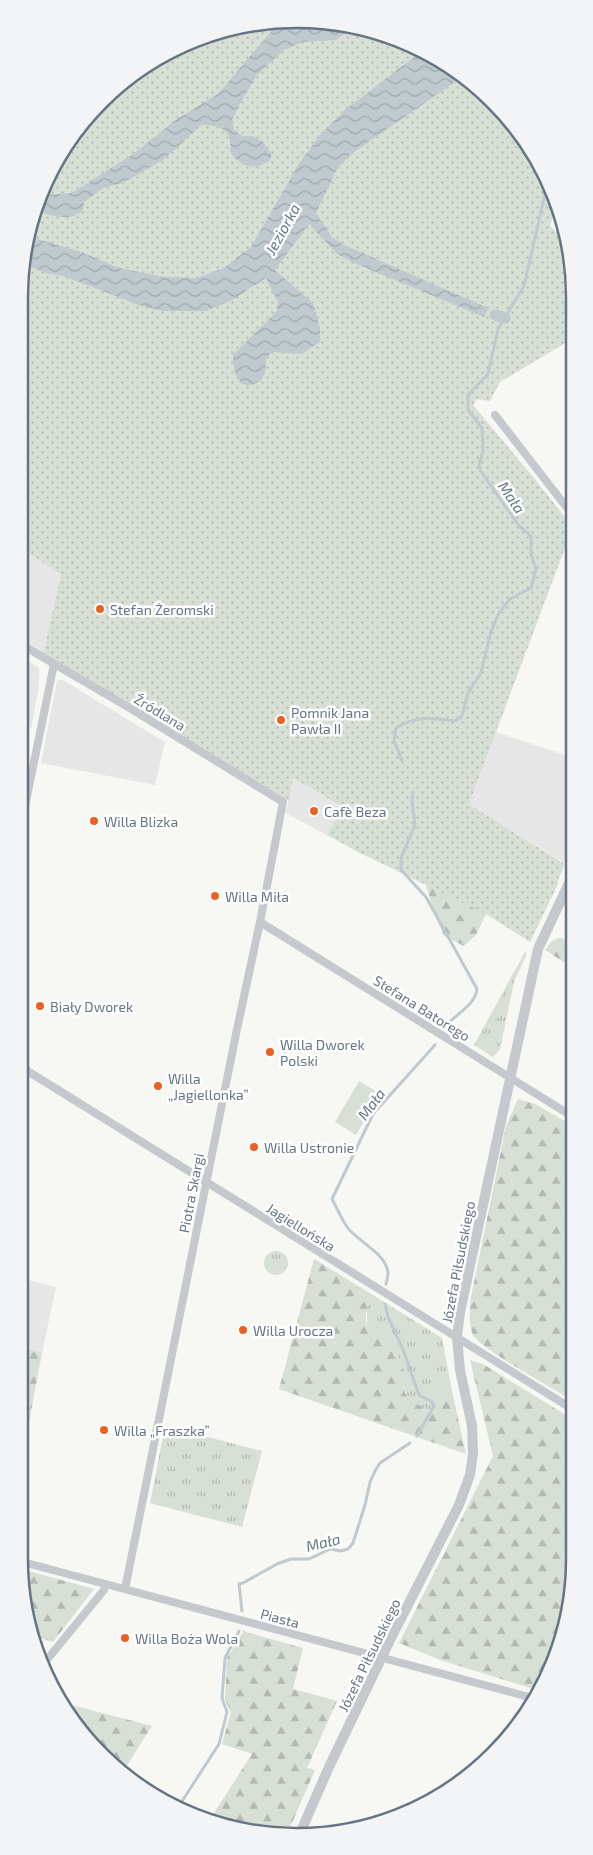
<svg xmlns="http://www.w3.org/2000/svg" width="593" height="1855" viewBox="0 0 593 1855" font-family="'Exo 2',sans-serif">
  <defs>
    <pattern id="grass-tufts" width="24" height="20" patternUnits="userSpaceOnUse" patternTransform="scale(1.25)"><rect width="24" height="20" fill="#d8dfd5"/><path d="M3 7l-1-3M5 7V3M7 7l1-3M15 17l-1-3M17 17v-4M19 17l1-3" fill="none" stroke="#b3b9b2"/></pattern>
    <pattern id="forest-firs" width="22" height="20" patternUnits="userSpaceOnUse" patternTransform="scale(1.25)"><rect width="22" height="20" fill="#d8dfd5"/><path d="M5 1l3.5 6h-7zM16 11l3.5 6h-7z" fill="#b3b9b2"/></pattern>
    <pattern id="park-dots" width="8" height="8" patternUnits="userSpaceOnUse" patternTransform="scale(1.25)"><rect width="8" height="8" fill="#d8dfd5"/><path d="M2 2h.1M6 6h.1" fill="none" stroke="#b3b9b2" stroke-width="1.8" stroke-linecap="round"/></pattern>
    <pattern id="water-waves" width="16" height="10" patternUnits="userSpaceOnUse" patternTransform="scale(1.25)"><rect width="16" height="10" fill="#bfc9ce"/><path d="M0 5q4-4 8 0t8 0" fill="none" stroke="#9fa8ad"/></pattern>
  </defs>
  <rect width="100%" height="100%" fill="#f7f7f4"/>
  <path fill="#e5e6e5" d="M23,550L61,574L43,654L23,641Z
    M22,657L39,668V685L31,729L22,728Z
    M61,679L165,742L155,785L41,763L57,681Z
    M496,732L571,757L570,862L565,863L469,804Z
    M293,778L342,808L327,835L286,813Z
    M20,1278L56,1287L42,1353L20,1347Z"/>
  <path fill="url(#grass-tufts)" d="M526,950V956L514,982L500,1049L493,1057L474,1045Z
    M264 1263a12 12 0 1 1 24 0a12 12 0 1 1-24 0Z
    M373,1295L442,1338L452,1391L441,1389L437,1408L434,1412C421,1408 403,1398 404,1383L367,1325V1308Z
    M165,1426L262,1451L242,1527L150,1503Z"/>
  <path fill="url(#forest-firs)" d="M431,869L523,936L486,914L476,935L464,946L444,936L436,918L426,885Z
    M557,938H562L570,943V966L545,950L553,940L554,941Z
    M518,1099L535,1104L570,1124L569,1395L568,1398C551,1387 481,1349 473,1335C468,1324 470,1309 471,1297L506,1126Z
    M314,1259L373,1295C369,1305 363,1315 367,1325C372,1337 389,1341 396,1351C399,1357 403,1366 404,1373C405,1378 403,1384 404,1389C406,1400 425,1409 434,1412L438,1405L436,1393L441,1389L452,1391L466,1454L279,1389Z
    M20,1347L42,1353L19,1475Z
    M470,1360L483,1364L569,1417V1613L537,1690L440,1660L399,1643L493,1456Z
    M21,1569L94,1589L53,1642L34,1636Z
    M242,1629L246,1632L303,1648L293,1689L337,1701L307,1768L315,1770L288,1832L261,1834L210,1819L252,1754L222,1744L231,1712L225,1700L227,1658L243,1632Z
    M64,1703L152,1726L124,1770L88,1742Z"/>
  <path fill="url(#park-dots)" d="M243,24H351L436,56L505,113L546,174L555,206L550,226L566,241L572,260V339L500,382L490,401L477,399L473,405L534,478L571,525V532L469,804L565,864L558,880V884L530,942L486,914L356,851L327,835L342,807L293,778L289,801L43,654L61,574L23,550L24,242L66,142L142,65Z"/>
  <path fill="#d8dfd5" d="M359,1081L380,1094L356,1135L335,1122Z"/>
  <path fill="url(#water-waves)" d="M275,24H351L355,26L336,40L302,42L284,50L257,75L237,109L232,121L234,130L242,136H253L263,142L272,155L269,161C252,171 241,167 230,152C233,130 221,125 201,125L163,160L125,182L103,188L84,202L83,210C70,222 53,216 37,211L44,195L72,193L133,154L177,119L218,94L275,27Z
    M422,51L436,56L462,77L350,155L337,169L316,213L332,237L344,245L488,308L484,317L352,262L337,254L309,224L275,270L313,303L320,327V342L301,354L274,352L266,357C266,363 266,372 263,377C260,382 255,384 250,385C235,387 233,366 233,355L277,311L278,303L266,278L232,300L206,311H164L139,305L66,277L46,273L24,264V242L27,236L78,251L120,268L164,277L197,278L224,268L251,247L300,162L320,135L345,110Z"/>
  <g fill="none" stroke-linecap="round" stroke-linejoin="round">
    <path stroke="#bfc9ce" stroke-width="3" d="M402,761L394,740L396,728C417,715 431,718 455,721L462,716L468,693L481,673L491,631L499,613L510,599L531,588L536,569L531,554V536L519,526L480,470L479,465L483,451L482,428L468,410V395L488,374L498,329L524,286L548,181
      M413,792L412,800L415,825L401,858V870L426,897L477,989C475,1006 454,1015 445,1027
      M386,1284C387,1281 388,1276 388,1273C387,1254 357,1241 347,1227C341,1218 337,1208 332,1199L373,1114L435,1045
      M385,1304L388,1317L404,1352L419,1395L432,1402L434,1406L417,1436
      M242,1611L239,1584L243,1583L277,1564L291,1559H309L330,1549L341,1551L348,1549L353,1543L365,1505L370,1482L375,1471L380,1463L410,1443
      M177,1809L219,1744L227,1712L222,1698L225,1658L239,1631"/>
    <path stroke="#bfc9ce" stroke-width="11" d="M495,315L505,318"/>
    <path stroke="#c5c8cc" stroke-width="8" d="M495,415L571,513
      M22,645L128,707L283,802L260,922L237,1029L125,1589
      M22,821L54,664
      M260,922L570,1115
      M21,1067L569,1407
      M19,1561L533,1698
      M41,1667L104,1590L106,1584"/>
    <path stroke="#c5c8cc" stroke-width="10" d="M301,1831L329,1767L390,1640L459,1505L470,1475L473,1454L472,1426L460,1370L457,1337L460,1312L538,949L570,881"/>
  </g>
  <g fill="#ea6122" stroke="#fff" stroke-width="2">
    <circle cx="100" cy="609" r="5"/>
    <circle cx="281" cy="720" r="5"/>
    <circle cx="314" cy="811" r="5"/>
    <circle cx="94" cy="821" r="5"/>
    <circle cx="215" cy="896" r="5"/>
    <circle cx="40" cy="1006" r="5"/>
    <circle cx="270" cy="1052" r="5"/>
    <circle cx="158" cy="1086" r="5"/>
    <circle cx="254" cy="1147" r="5"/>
    <circle cx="243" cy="1330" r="5"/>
    <circle cx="104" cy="1430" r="5"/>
    <circle cx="125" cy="1638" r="5"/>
  </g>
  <g text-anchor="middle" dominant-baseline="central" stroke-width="5" stroke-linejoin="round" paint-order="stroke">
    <g font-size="14" fill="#657586" stroke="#fff" text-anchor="start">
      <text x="110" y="609">Stefan Żeromski</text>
      <text x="291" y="712">Pomnik Jana<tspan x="291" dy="16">Pawła II</tspan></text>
      <text x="324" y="811">Cafè Beza</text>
      <text x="104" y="821">Willa Blizka</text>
      <text x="225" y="896">Willa Miła</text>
      <text x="50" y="1006">Biały Dworek</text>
      <text x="280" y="1044">Willa Dworek<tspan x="280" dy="16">Polski</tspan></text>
      <text x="168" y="1078">Willa<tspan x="168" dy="16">„Jagiellonka”</tspan></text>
      <text x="264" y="1147">Willa Ustronie</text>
      <text x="253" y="1330">Willa Urocza</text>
      <text x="114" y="1430">Willa „Fraszka”</text>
      <text x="135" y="1638">Willa Boża Wola</text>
    </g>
    <g font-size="14" fill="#657586" stroke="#fff">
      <text transform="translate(160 712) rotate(31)">Źródlana</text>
      <text transform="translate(422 1008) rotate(32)">Stefana Batorego</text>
      <text transform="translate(191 1193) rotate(-79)">Piotra Skargi</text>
      <text transform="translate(301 1227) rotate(32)">Jagiellońska</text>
      <text transform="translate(458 1262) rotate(-79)">Józefa Piłsudskiego</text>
      <text transform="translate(280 1618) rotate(15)">Piasta</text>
      <text transform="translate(369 1655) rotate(-64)">Józefa Piłsudskiego</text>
    </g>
    <g font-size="15" font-style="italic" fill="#617783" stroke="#fff">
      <text transform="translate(282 229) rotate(-61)">Jeziorka</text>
      <text transform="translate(512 497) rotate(56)">Mała</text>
      <text transform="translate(371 1104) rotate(-54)">Mała</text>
      <text transform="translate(323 1542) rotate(-14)">Mała</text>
    </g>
  </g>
  <path d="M0 0H593V1855H0ZM297 28H297A269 269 0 0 1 566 297V1559A269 269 0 0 1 297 1828H297A269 269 0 0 1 28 1559V297A269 269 0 0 1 297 28Z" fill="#f3f4f5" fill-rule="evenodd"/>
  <path fill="none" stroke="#657586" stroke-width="2.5" d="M297 28H297A269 269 0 0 1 566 297V1559A269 269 0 0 1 297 1828H297A269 269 0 0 1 28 1559V297A269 269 0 0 1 297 28Z"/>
</svg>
